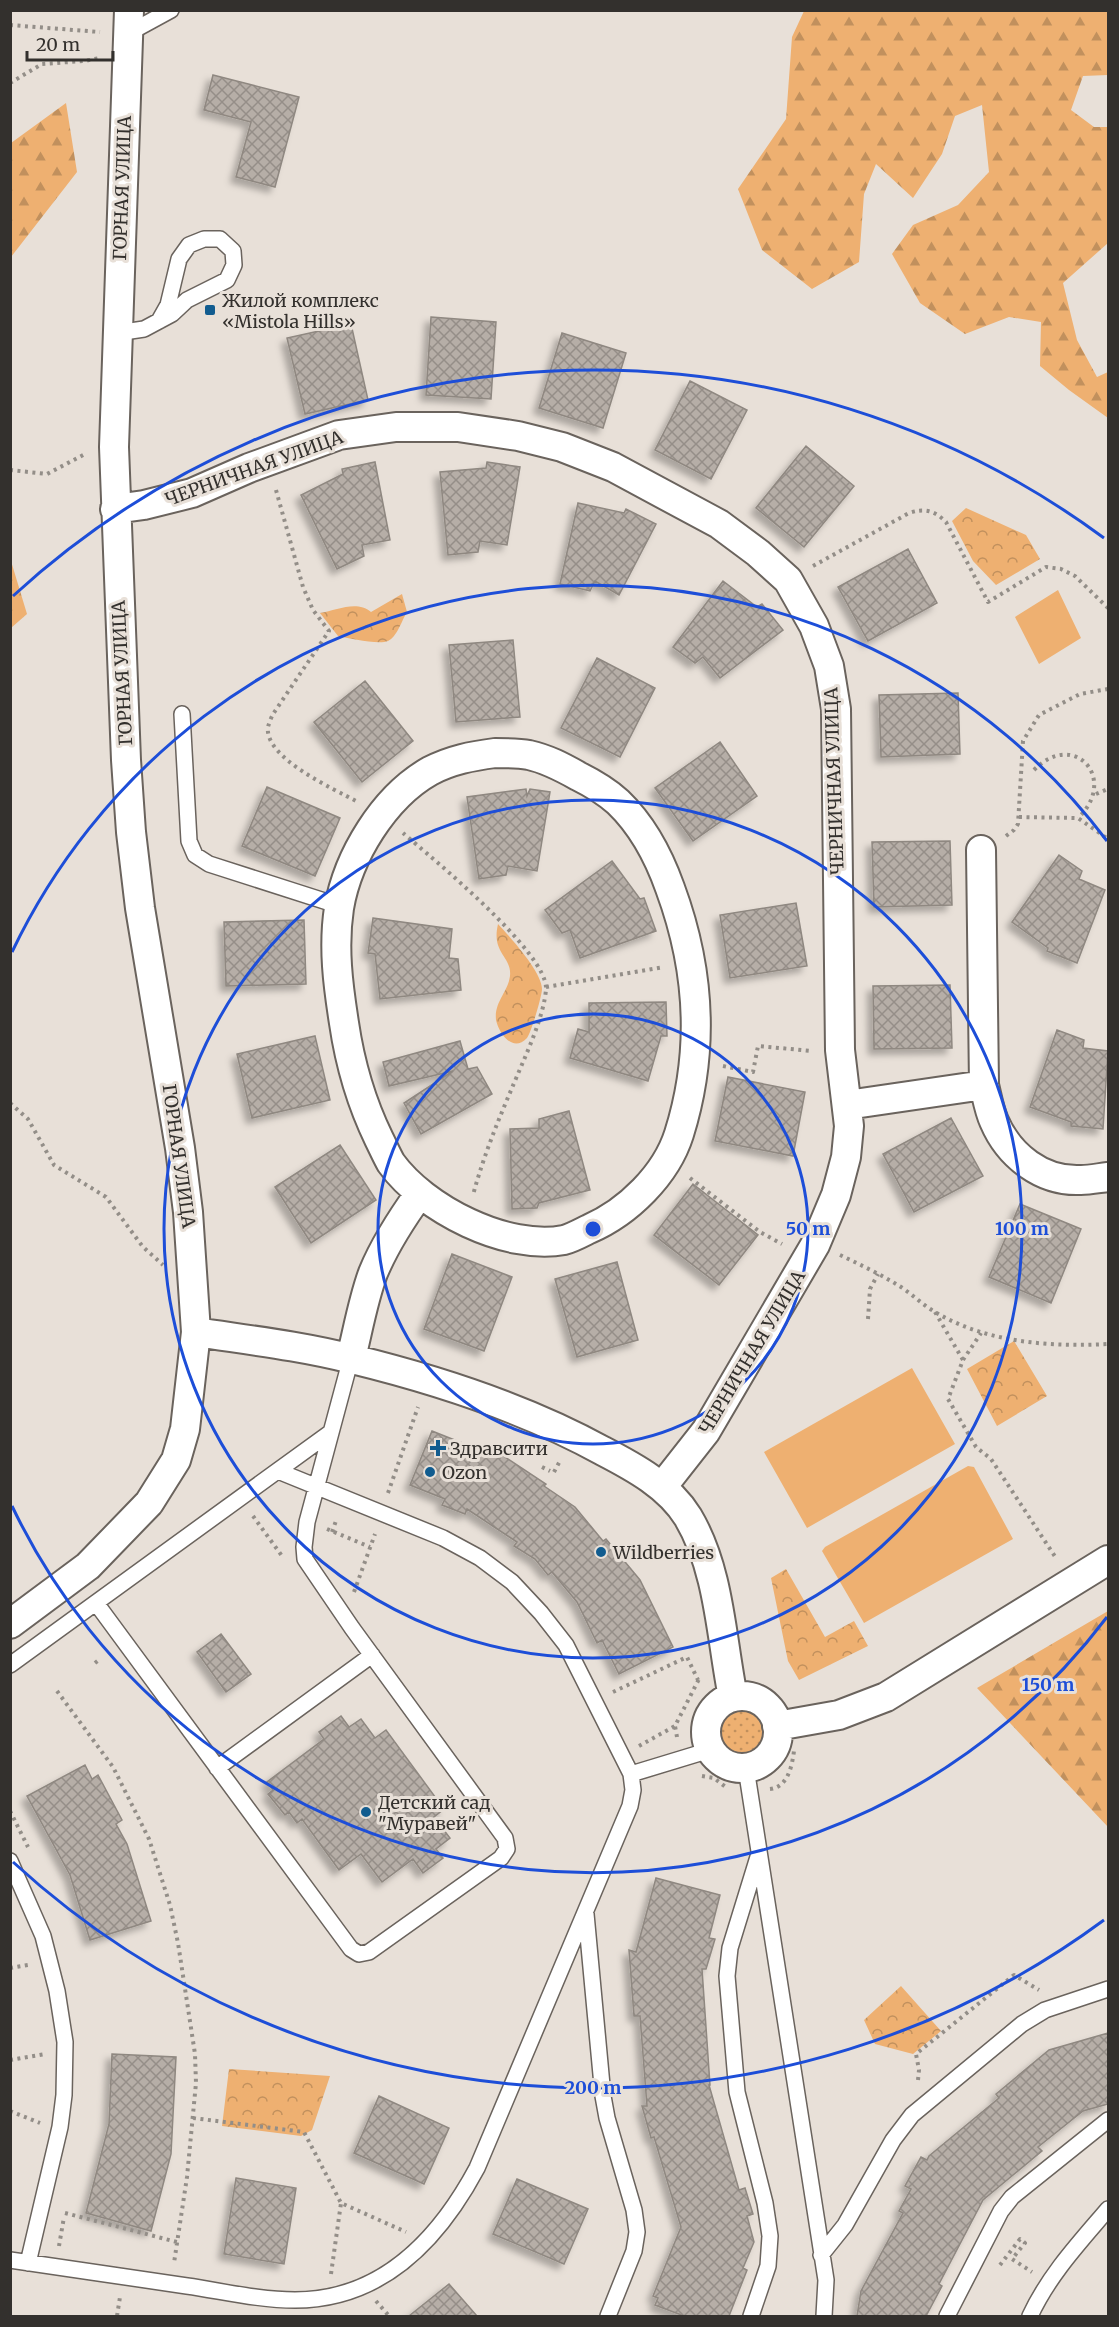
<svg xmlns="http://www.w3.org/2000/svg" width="1119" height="2327" viewBox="0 0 1119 2327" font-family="Merriweather,serif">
  <defs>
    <pattern id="grass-dots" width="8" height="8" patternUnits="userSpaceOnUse" patternTransform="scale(1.5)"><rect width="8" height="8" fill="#eeb071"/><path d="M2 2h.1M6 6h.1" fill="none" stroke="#c1905d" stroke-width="1.8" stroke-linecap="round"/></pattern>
    <pattern id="forest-firs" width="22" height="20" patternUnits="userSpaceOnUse" patternTransform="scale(1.5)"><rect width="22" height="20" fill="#eeb071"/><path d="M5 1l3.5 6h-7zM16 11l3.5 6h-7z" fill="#c1905d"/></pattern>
    <pattern id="park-crowns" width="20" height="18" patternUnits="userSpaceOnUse" patternTransform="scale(1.5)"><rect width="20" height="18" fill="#eeb071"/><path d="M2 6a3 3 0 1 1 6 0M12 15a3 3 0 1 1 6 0" fill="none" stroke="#c1905d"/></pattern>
    <pattern id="building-cross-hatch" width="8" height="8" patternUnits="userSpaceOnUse" patternTransform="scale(1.5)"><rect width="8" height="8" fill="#b6aea7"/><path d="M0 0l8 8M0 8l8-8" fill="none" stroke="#958e88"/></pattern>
    <filter id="shadow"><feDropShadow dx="-5.5" dy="5.5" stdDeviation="3" flood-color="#0004"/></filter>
  </defs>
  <rect width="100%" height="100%" fill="#e8e0d8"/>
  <path fill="url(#grass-dots)" d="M721 1732a21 21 0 1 1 42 0a21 21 0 1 1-42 0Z"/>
  <path fill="url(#forest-firs)" d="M804,11H1108V75L1083,76L1071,110L1094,127H1108V243L1063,283L1077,340L1097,377L1108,372V418L1069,390L1040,366L1041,322L1009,317L965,334L920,303L892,254L913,225L958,205L989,172L982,105L955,116L942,154L913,198L876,164L864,194L859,262L812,289L762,250L738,189L786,119L792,37Z
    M66,103L77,172L11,257V143Z
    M11,561L27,614L11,628H10Z
    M1108,1611V1827L977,1688Z"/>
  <path fill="url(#park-crowns)" d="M966,508L1026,535L1040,559L996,585L973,561L952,521Z
    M402,594L407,612C402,620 397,637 388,641C378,645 349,638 338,636L320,613C337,610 357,600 371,612Z
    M498,924C510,937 542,972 542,989C542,996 531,1033 527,1038C513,1053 499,1034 496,1020C494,1002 508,992 510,976C512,956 491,954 498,924Z
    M1014,1341L1047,1396L997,1426L967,1369Z
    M786,1569L825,1637L854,1621L868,1646L799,1680L788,1661L771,1578Z
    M901,1986L941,2031L913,2054L875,2044L864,2020Z
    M229,2069L330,2076L312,2130L301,2136L222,2126Z"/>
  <path fill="#eeb071" d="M1058,590L1081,638L1039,664L1015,617Z
    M912,1368L955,1444L807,1528L764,1452Z
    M968,1466L974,1467L1013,1539L864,1623L822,1551L825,1547Z"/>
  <path fill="url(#building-cross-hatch)" stroke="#8f8881" stroke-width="1.5" filter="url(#shadow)" d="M213,75L299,97L275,187L236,177L251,122L204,110Z
    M431,317L496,322L491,399L426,395Z
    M351,324L368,400L305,414L287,338Z
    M562,333L626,353L603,428L539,408Z
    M690,381L747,410L711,479L655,450Z
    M806,446L854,486L804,547L756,508Z
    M375,462L390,540L362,545L364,556L337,569L301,495L343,474L342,469Z
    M487,462L520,467L507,545L480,541L478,552L448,555L440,472L486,468Z
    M578,503L624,513L626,509L656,524L619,595L595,581L590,591L560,584Z
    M908,549L937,603L868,641L838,587Z
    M723,581L757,607L762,604L783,630L720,678L703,657L695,663L673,647Z
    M513,640L520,717L456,722L449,645Z
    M597,658L655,688L620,757L561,728Z
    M365,681L413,741L362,782L314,722Z
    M958,693L960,754L881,757L879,695Z
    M720,742L757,796L693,841L655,788Z
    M267,787L340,818L315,876L242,846Z
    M526,789L527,796L530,789L550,792L537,871L508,866L506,875L479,879L467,797Z
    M950,841L952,905L874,907L872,842Z
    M1059,855L1082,871L1079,879L1105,890L1077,963L1047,951L1048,948L1012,922Z
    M612,861L640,899L644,898L656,931L580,958L570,930L562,933L545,910Z
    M796,903L807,966L730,978L720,915Z
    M373,918L452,929L449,958L458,959L461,990L380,999L375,954L368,953Z
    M304,920L306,984L226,986L224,922Z
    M950,985L952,1048L874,1049L873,986Z
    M666,1002L667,1036H661L648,1081L570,1058L578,1029L589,1032V1003Z
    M1057,1030L1084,1040L1083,1048L1108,1051L1103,1129L1071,1126V1122L1030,1107Z
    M315,1036L330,1100L252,1118L237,1054Z
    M460,1041L468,1069L477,1067L492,1094L421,1134L404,1103L453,1071L389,1086L383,1062Z
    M728,1077L805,1092L793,1156L715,1141Z
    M569,1111L590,1190L539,1203L537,1208L512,1209L510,1129L539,1128V1119Z
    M951,1118L983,1176L914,1212L883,1154Z
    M340,1145L376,1200L311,1243L275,1187Z
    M693,1184L758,1235L719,1285L654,1235Z
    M1020,1204L1081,1229L1051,1303L989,1277Z
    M452,1254L512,1277L484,1351L424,1329Z
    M617,1262L638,1340L577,1357L555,1279Z
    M432,1431L500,1458L502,1455L546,1484L544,1486L575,1507L603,1541L606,1539L640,1580L673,1647L619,1674L602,1640L597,1643L577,1602L552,1572L548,1575L535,1559L514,1546L517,1542L467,1509L465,1514L442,1505L445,1499L410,1485Z
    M221,1634L251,1674L226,1692L197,1652Z
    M341,1716L349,1727L361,1719L375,1738L386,1730L444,1809L434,1817L450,1838L436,1849L443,1858L423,1873L413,1859L382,1882L361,1854L339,1870L302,1819L297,1823L289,1812L285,1815L268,1794L273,1790L267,1782L324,1739L319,1732Z
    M85,1765L92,1779L98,1775L122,1820L116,1824L127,1844L151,1921L90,1940L70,1875L27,1796Z
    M656,1878L720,1895L709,1938L715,1939L706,1969H702L710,2085H709L739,2190L745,2188L753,2214L747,2216L754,2242L743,2268L747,2270L729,2316H684L655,2305L658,2298L653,2296L681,2227L654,2137L651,2138L642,2106H647L640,2016H634L629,1950L636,1952Z
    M1108,2033V2104L1083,2111L1038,2147L1042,2151L983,2200L939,2284L942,2286L926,2316H857L861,2291L903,2213L899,2211L911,2189L905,2186L921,2157L927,2160L929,2156L999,2098L996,2094L1049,2050Z
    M112,2054L176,2057L171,2154L151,2231L86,2213L109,2124Z
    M379,2096L449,2128L424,2184L354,2153Z
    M236,2178L296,2188L284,2264L224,2254Z
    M517,2179L588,2209L564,2264L493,2234Z
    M449,2284L477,2316H409Z"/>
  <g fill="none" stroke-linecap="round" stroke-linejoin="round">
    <defs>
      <path id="lane" d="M127,34L171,10
        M117,333L144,329L172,314L187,300L227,280L234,265L233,251L220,239H204L189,245L179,259L168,305L159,321
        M182,714L189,841L195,855L209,864L340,906
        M96,1603L351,1949L359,1954L369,1952L501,1858L507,1849L505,1838L352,1628L305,1559L304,1547L307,1522L351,1358
        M10,1665L331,1432
        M217,1768L372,1655
        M746,1768L826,2280L824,2316
        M631,1774L710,1750
        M10,1861L43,1936L57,1991L65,2042L64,2095L60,2127L28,2263
        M586,1914L603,2096L607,2118L634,2210L637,2232L634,2251L608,2316
        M821,2255L845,2225L893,2140L912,2115L1022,2024L1045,2010L1108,1989
        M10,2260C69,2269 128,2277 187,2286C222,2291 259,2300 295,2300C382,2300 439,2239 477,2168L630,1806L633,1790L631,1774L566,1645L541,1613L512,1582L480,1558L443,1538L278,1471
        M751,2316L768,2266L770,2236L765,2203L737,2092L727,1976L730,1948L758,1857
        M947,2316L1001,2211L1012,2197L1108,2120
        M1030,2316C1049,2275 1079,2243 1108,2209"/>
      <path id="street" d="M115,509L144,505L192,493L249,468L339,435L396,427H458L518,436L562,447L613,467L719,524L758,553L788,580L814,626L829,666L836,709L840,1050L849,1126L846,1157L836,1195L815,1245L706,1431L662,1487
        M495,753C506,753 518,753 529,755C547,759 562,767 578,776C592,783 607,792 618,802C642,825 659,857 670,888C700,969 705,1051 679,1134C666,1175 628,1212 589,1229C581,1233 572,1238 564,1240C507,1251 424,1209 391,1163C387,1156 383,1147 379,1139C361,1102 350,1064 344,1023C338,985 333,947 339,908C348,856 384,797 430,771C451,760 472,756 495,753Z
        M981,850L984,1085C987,1097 989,1110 994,1121C1009,1156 1042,1182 1081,1180C1090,1180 1099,1178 1108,1177
        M847,1105L984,1085
        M196,1332C248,1340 301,1346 352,1359C438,1380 525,1408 603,1451C634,1467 669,1486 688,1517C720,1571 721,1638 733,1697
        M351,1358C358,1330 363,1300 373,1273C385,1244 402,1218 420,1193
        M10,1624L88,1566L149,1503L176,1460L185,1429L196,1332L188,1212L180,1148L140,908L131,832L126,760L114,447L129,10
        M706 1732a36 36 0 1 1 72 0a36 36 0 1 1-72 0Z
        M777,1726L839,1715L886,1697L1108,1560"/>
    </defs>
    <use href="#lane" stroke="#6a635d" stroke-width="18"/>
    <use href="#street" stroke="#6a635d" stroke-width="32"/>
    <path stroke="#938e88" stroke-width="4" stroke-dasharray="3 4.5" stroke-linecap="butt" d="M10,25L100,32
      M10,83L42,64L84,61L100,58
      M10,470L47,474L85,454
      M276,490L303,587L313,610L329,631L273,714C271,718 269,723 268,727C264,758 334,789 356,801
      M813,566L909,513C924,508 934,510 946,522L988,602L1046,567L1061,569L1075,576L1108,608
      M1034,770C1074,729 1119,779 1078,818
      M1096,794L1108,789
      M1019,817L1078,818L1108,839
      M403,833C432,858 548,953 546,989C544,1018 523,1061 512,1088C497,1123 483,1158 473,1195
      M1006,836L1014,830L1018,824L1023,741L1039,715L1080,694L1108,689
      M546,987L664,967
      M723,1066L753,1072L758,1046L812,1051
      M10,1103L28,1119L54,1165L106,1197L143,1247L163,1265
      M690,1178L760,1232L782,1244
      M840,1255C861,1265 882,1275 901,1287C913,1295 923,1305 935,1312C987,1343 1050,1347 1108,1344
      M935,1312L963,1360L948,1399L976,1447L991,1459L1056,1558
      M868,1319L870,1289L878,1274
      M963,1360L981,1333
      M542,1467L550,1471
      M554,1472L561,1459
      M388,1493L418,1407
      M253,1516L282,1556
      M327,1529L370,1547
      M332,1532L337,1518
      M354,1592L375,1534
      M95,1663L100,1659
      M57,1691L113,1767L149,1839L170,1905L178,1943L195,2054L196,2083L187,2177L174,2263
      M613,1692L687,1657L698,1680
      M677,1737L675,1726L699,1679
      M639,1746L675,1726
      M702,1776L714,1778L727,1788
      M770,1789C788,1787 792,1766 794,1751
      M10,1811L28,1847
      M10,1968L28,1965
      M10,2060L45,2054
      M918,2080L919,2070L916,2054L1014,1975L1039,1990
      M10,2111L40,2123
      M193,2118L304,2132L341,2203L406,2232
      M65,2213L177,2242
      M59,2246L64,2217
      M1000,2265L1020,2239L1025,2243L1012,2259L1032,2272
      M331,2274L341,2203
      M376,2301L389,2316
      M117,2316L120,2297"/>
    <use href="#lane" stroke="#fff" stroke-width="15"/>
    <use href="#street" stroke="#fff" stroke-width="28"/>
  </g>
  <g fill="none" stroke="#1d4ed8" stroke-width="3">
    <circle cx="593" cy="1229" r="215"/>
    <circle cx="593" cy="1229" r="429"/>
    <path d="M1107 1617A644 644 0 0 1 12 1506M12 952A644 644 0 0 1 1107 841"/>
    <path d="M1104 1920A859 859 0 0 1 13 1862M13 596A859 859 0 0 1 1104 538"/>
  </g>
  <g fill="#115c8f" stroke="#e8e0d8" stroke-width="2">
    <rect x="204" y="304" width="12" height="12" rx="3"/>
    <path d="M435 1439h6v6h6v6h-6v6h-6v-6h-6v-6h6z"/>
    <circle cx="430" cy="1472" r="6"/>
    <circle cx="601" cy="1552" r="6"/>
    <circle cx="366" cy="1812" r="6"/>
  </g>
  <g text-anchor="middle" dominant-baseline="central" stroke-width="6" stroke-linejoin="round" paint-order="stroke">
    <g font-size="18" fill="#33302d" stroke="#e8e0d8">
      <text transform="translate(122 188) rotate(-88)">ГОРНАЯ УЛИЦА</text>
      <text transform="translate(254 468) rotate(-20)">ЧЕРНИЧНАЯ УЛИЦА</text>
      <text transform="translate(122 673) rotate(-93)">ГОРНАЯ УЛИЦА</text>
      <text transform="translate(834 781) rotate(-92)">ЧЕРНИЧНАЯ УЛИЦА</text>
      <text transform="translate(179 1156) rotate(82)">ГОРНАЯ УЛИЦА</text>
      <text transform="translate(752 1352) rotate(-59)">ЧЕРНИЧНАЯ УЛИЦА</text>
    </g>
    <g font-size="18" fill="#33302d" stroke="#e8e0d8" text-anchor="start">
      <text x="222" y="300">Жилой комплекс<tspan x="222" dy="21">«Mistola Hills»</tspan></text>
      <text x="450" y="1448">Здравсити</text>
      <text x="442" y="1472">Ozon</text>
      <text x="613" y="1552">Wildberries</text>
      <text x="378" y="1802">Детский сад<tspan x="378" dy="21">"Муравей"</tspan></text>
    </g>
  </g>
  <circle cx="593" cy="1229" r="9" fill="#1d4ed8" stroke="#e8e0d8" stroke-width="3"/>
  <g font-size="18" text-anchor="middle" font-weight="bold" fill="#1d4ed8" stroke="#e8e0d8" stroke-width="6" stroke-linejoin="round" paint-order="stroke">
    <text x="808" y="1235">50 m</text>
    <text x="1022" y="1235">100 m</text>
    <text x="1048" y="1691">150 m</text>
    <text x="593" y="2094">200 m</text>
  </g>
  <rect width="1119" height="2327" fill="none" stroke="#33302d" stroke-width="24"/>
  <path d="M27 51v9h86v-9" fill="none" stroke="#33302d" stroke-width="3"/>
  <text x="36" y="51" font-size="18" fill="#33302d" stroke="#e8e0d8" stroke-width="4.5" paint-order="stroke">20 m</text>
</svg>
